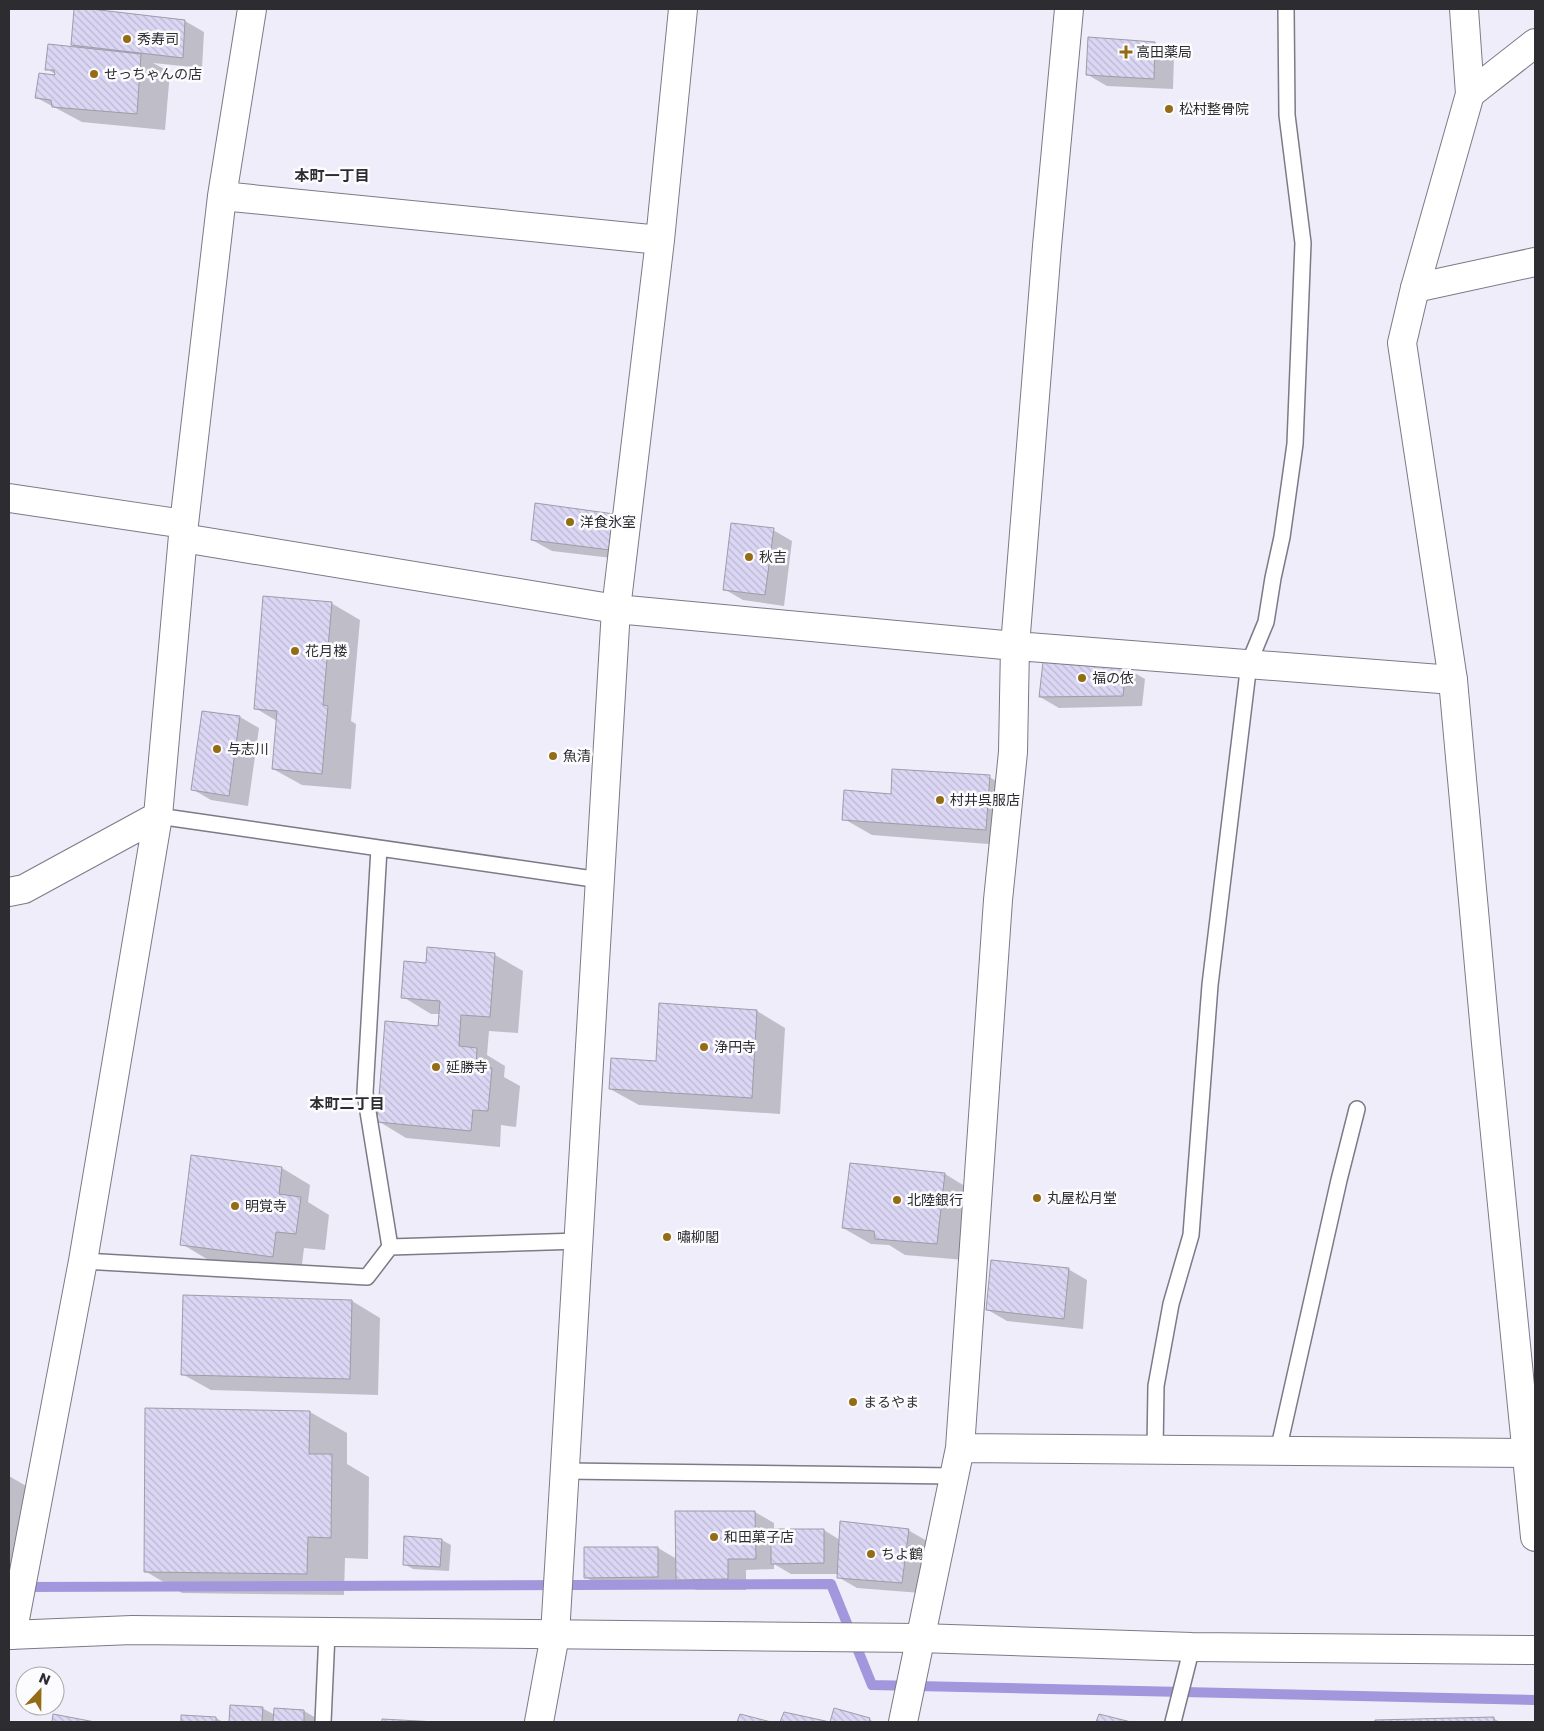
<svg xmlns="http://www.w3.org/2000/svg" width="1544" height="1731" viewBox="0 0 1544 1731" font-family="Poppins,'Noto Sans JP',sans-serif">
  <defs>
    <pattern id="building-back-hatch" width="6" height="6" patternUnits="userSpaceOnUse" patternTransform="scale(1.25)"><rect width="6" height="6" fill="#dad6f3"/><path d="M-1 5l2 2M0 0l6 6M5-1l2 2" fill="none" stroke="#bbb8d1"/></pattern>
  </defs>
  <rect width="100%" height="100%" fill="#efedfa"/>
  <path fill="#0003" d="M76,9L185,21L204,32L202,68L153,63L170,72L165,130L82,122L37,98L60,77L47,69L80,49L72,45Z
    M1155,43L1174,54L1173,89L1107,86L1088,75Z
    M536,505L629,560L552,551L532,540Z
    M773,530L792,541L784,606L743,600L724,589Z
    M331,603L360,620L351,721L356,724L351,789L302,785L273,769L277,721L255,708Z
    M1126,668L1145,679L1142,706L1059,708L1040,697Z
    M203,712L240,717L259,728L248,806L211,800L192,789Z
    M989,777L1018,793L1014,846L872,835L844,819L892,795Z
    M495,955L523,971L518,1033L489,1031L487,1055L505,1066L504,1077L520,1086L516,1127L501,1125L500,1147L406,1138L378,1121L439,1027L440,1014H431L403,997L427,964Z
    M757,1011L785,1028L780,1114L639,1105L610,1089Z
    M282,1168L310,1185L308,1202L329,1215L325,1250L304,1248L301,1272L210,1261L182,1244Z
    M945,1174L973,1191L965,1260L905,1255L889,1245L871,1244L843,1228Z
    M1068,1269L1087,1280L1083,1329L1007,1321L988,1310Z
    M352,1301L380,1318L378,1395L211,1390L182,1374Z
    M310,1412L347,1433V1464L369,1477L368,1559L345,1558L344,1595L182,1593L145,1571Z
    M9,1476L45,1497L9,1599Z
    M676,1512H755L774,1523V1530H824L840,1540L908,1530L927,1541L921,1593L857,1588L838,1577V1574H791L774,1564V1569L746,1570V1590H696L677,1579V1588H605L585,1577L658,1548L677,1559Z
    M442,1540L451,1545L449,1571L413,1569L404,1564Z
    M232,1706L262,1708L275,1715V1709L304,1711L323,1722H231Z
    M835,1709L869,1719L874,1722H831Z
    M182,1716L216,1718L223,1722H182Z
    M1493,1718L1500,1722L1376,1721Z"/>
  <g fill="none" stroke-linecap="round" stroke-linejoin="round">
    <path stroke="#a296dc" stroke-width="10" d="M22,1587L831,1584L872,1685L1535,1700"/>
  </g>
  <path fill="url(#building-back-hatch)" stroke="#9d9ca8" d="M74,9H91L185,20L183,58L71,45Z
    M1088,37L1155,42L1154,79L1086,75Z
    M48,44L141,54L137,114L52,107L51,100L35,98L39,73L55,75L54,70H45Z
    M535,503L614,514L610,550L531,540Z
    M731,523L774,528L765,595L723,590Z
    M263,596L332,602L323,705L328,706L322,774L272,769L277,711L254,709Z
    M1043,662L1126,667L1123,696L1039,697Z
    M202,711L240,716L229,796L191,790Z
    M892,769L990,775L986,830L842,820L844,790L891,794Z
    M427,947L495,953L490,1017L461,1015L459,1046L477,1048L476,1067L492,1068L488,1111L473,1110L471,1131L377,1122L385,1021L438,1026L440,1001L401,998L404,961L426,963Z
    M659,1003L757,1010L752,1098L609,1089L611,1058L656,1061Z
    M191,1155L282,1167L279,1194L301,1197L296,1234L276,1232L273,1257L180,1245Z
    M850,1163L945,1173L937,1244L875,1239L874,1231L842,1228Z
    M991,1260L1069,1268L1064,1319L986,1310Z
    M183,1295L352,1300L350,1379L181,1375Z
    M145,1408L310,1411L309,1454H332L331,1538L308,1537L307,1574L144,1572Z
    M675,1511H755L756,1559H728V1579L676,1580Z
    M840,1521L909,1529L902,1583L837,1578Z
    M771,1529H824V1563L771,1564Z
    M404,1536L442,1539L440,1567L403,1565Z
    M584,1547H658V1577L584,1578Z
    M230,1705L263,1707L262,1722H229Z
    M274,1708L304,1710V1722H273Z
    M834,1708L870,1718L869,1722H780L784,1712L830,1722Z
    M53,1714L95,1722H52Z
    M740,1714L771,1722H737Z
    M1099,1714L1131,1722H1096Z
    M181,1715L216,1717V1722H181Z
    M1494,1717V1722H1375V1720Z
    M382,1719L437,1722H382Z"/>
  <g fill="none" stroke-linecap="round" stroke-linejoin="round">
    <defs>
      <path id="service" d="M158,816L600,880
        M390,1247L579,1241
        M83,1261L367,1277L390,1247L365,1093L379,848
        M1155,1450L1156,1386L1171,1304L1191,1235L1210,985L1249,663L1266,622L1273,578L1282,537L1295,444L1303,243L1287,115L1286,9
        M1278,1451L1339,1180L1357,1109
        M565,1471L954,1476
        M323,1722L327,1633
        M1173,1722L1192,1647"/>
      <path id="minor" d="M1470,94L1535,43
        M222,196L660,240
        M1415,288L1535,262
        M9,498L184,524
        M183,538L616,609L1015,646L1453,680
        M9,892L24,889L158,816
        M960,1448L1535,1453
        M12,1635L83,1261L158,816L184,524L222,196L252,9
        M539,1722L555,1635L616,609L660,240L683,9
        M903,1722L960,1448L998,900L1013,752L1015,646L1047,246L1069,9"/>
      <path id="tertiary" d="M1464,9L1470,94L1415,288L1402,343L1453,680L1486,1043L1535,1537
        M9,1635L132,1630L920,1638L1192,1647L1535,1650"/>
    </defs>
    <use href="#service" stroke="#7c7a86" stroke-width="18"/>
    <use href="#minor" stroke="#7c7a86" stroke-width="30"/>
    <use href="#tertiary" stroke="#7c7a86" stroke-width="30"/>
    <use href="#service" stroke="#fff" stroke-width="15"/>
    <use href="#minor" stroke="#fff" stroke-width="28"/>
    <use href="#tertiary" stroke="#fff" stroke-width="28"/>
  </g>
  <g fill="#936c15" stroke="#fcfcfe" stroke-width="2">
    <circle cx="127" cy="39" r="5"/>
    <path d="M1123.5 44.5h5v5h5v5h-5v5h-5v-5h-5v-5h5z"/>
    <circle cx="94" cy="74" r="5"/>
    <circle cx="1169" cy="109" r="5"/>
    <circle cx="570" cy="522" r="5"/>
    <circle cx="749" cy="557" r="5"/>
    <circle cx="295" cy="651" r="5"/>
    <circle cx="1082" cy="678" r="5"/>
    <circle cx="217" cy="749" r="5"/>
    <circle cx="553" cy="756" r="5"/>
    <circle cx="940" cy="800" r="5"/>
    <circle cx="704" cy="1047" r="5"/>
    <circle cx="436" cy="1067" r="5"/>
    <circle cx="1037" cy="1198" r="5"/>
    <circle cx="897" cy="1200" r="5"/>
    <circle cx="235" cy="1206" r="5"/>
    <circle cx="667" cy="1237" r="5"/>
    <circle cx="853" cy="1402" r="5"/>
    <circle cx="714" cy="1537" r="5"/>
    <circle cx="871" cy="1554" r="5"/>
  </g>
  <g text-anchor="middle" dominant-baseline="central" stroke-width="5" stroke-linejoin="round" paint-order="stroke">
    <g font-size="14" fill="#2d2c31" stroke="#fcfcfe" text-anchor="start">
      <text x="137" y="39">秀寿司</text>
      <text x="1136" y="52">高田薬局</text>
      <text x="104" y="74">せっちゃんの店</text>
      <text x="1179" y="109">松村整骨院</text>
      <text x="580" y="522">洋食氷室</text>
      <text x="759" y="557">秋吉</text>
      <text x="305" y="651">花月楼</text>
      <text x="1092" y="678">福の依</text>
      <text x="227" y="749">与志川</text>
      <text x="563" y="756">魚清</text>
      <text x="950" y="800">村井呉服店</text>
      <text x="714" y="1047">浄円寺</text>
      <text x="446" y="1067">延勝寺</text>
      <text x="1047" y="1198">丸屋松月堂</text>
      <text x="907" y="1200">北陸銀行</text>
      <text x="245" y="1206">明覚寺</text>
      <text x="677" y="1237">嘯柳閣</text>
      <text x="863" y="1402">まるやま</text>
      <text x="724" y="1537">和田菓子店</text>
      <text x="881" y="1554">ちよ鶴</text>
    </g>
    <g font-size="15" font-weight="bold" fill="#2d2c31" stroke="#fcfcfe">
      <text x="332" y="175">本町一丁目</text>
      <text x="347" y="1103">本町二丁目</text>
    </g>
  </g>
  <rect width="1544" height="1731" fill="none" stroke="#2d2c31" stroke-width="20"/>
  <g transform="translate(40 1691) rotate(22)"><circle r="24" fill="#fcfcfe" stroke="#a9a9ac"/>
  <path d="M0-4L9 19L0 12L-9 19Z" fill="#936c15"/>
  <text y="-8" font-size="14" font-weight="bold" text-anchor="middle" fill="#2d2c31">N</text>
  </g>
</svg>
